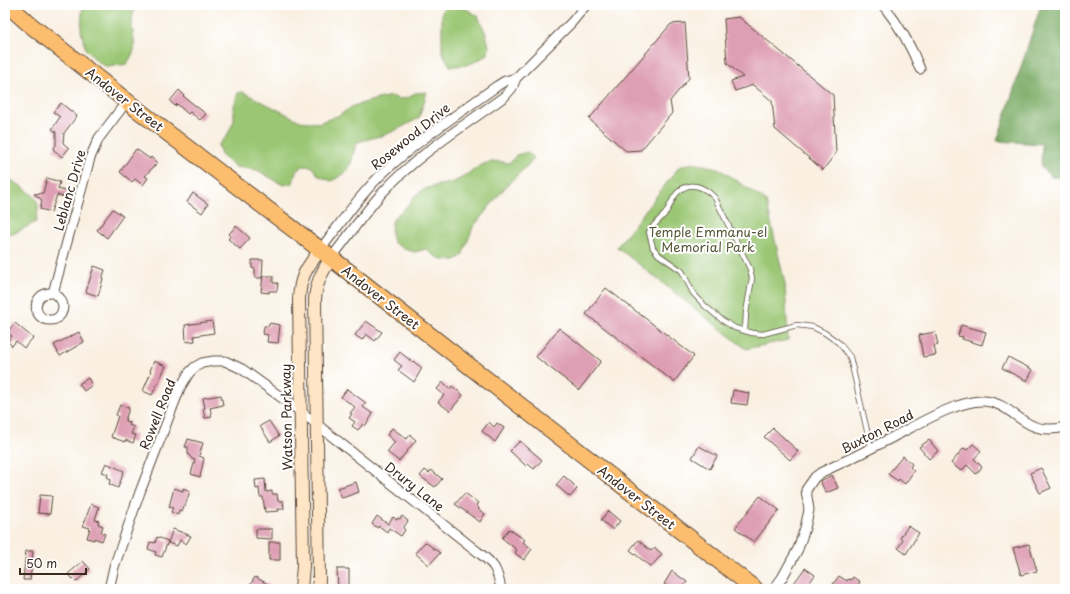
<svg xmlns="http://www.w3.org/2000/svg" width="1070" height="594" viewBox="0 0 1070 594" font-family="'Playpen Sans',sans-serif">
  <rect width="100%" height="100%" fill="#fff"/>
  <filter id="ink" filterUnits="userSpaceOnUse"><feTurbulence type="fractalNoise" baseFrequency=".025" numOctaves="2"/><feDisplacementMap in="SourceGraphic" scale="8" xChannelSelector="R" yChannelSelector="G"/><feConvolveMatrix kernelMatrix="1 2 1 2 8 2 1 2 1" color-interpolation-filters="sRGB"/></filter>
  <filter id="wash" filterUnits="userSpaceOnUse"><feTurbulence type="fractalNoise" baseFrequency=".012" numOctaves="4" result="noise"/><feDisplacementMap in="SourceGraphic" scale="16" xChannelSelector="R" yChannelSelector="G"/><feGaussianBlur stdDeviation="0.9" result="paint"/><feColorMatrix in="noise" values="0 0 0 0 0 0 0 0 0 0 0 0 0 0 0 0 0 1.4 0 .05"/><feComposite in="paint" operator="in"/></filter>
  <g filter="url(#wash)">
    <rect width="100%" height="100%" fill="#f9f0e2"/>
    <path fill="#9bc774" stroke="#6b7849" d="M84,5H138C126,21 136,33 134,50C133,54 129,60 127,64L108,67L99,63L86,50L81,31L82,12Z
      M445,5H460L478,16L486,34L489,46L488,54C473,64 468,66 450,66L442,52V12Z
      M243,92L300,121L318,123L340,115L353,106L374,100L391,96L399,99L408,98L415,93L427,92L419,118C407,124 396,131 384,135C374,138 365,139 356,143C351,164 352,172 331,181L319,176L311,166H303L296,171L293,183L283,185L257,170L236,167L221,155L218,145L227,136L234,121V106L238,93Z
      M528,152L534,158L527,166L507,185L473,227L462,256L455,260H442L432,254L426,249L415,252L404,249L393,242C391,234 390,225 394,218C397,214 403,211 406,207C416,196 413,194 428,188C438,184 448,185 458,180C477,169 485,157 508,163L513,160L516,155Z
      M692,163L718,168L766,201L785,284L788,340L746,349L617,247L679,167Z
      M5,176C13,182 31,191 36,199C40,206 37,215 36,222L13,234L5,231Z"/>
    <path fill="#7cac66" stroke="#5c6b42" d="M1041,5H1065V178L1051,177L1041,167L1042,144L997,141Z"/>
    <g id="blocks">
      <path fill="#de9fb4" d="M739,17L833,95L836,153L823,170L775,129L772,101L753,85L735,91L731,81L743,77L727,63L724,19Z
        M685,23L689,78L670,101L672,113L641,150L626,151L589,119L671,24Z
        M179,90L184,95L183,96L206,114L200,120L190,112L188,114L177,104L175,106L170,101Z
        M61,103L77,116L64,133L63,143L69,148L62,157L53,149L56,145V132L52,129L60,117L53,112Z
        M136,149L150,159L151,157L157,163L145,176L148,178L143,185L135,179L132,182L120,172Z
        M47,178L60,182L58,189L72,193L71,199L57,195L51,212L40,209L42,200L34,194L43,193Z
        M193,193L208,204L202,213L187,202Z
        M113,209L123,216L107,238L97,230Z
        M236,226L250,238L240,249L228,239L231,236L229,234Z
        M252,260H263L262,278H255V269L252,268Z
        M94,266L105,270L102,279H103L98,296L86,292Z
        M263,276H273V283H278L277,291H269V293L261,292Z
        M606,288L694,356L674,382L586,314Z
        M212,321L214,333L194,336L195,341L186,342L185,325Z
        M366,321L382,332L375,341L366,334L362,340L355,335Z
        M15,323L33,338L24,348L16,341L12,346L7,341L12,336L7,332Z
        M269,323L280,325L278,343L267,342L268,335L263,334L264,326H269Z
        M961,325L986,332L982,345L962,339L963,337L958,336Z
        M559,328L601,361L579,390L536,357Z
        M79,332L84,342L60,356L54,345Z
        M935,332L938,345L934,346L936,355L923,357L919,335Z
        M400,352L412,362L413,361L422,368L414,382L398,370L402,366L394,360Z
        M1008,357L1033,370L1027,381L1002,368Z
        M154,361L166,366L152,395L143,391L151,372L150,371Z
        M88,378L92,385L84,391L79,384Z
        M443,382L450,389L452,386L463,395L450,411L438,402L444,395L437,389Z
        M347,389L366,403L363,407L373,414L365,426L363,424L358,430L352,426L355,422L349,418L352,414L350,413L355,407L341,397Z
        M733,390L749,393L747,405L731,403Z
        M221,395L223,405L210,408L212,417L205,418L203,409L205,408L203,398Z
        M120,405L129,408L125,421L130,422L129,425L134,427L131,434L136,435L133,443L125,440V442L111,437L118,416L116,415Z
        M269,421L279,436L270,442L260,426Z
        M489,422L494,427L497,423L504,428L495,442L482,431Z
        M392,428L407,439L410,435L416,440L399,461L387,452L395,442L387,435Z
        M773,428L798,451L790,460L764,437Z
        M188,439L203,443L199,456L204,458L200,477L191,474L195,460L192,459L188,454V447H185Z
        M929,440L938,451L929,459L919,447Z
        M520,441L542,460L534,469L528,464L526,466L510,451Z
        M973,444L981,451L974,459L982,467L976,474L967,465L961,471L951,463L964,448L967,450Z
        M699,446L717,456L710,469L692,458Z
        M903,456L912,464L910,467L914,471L905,484L899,479L898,481L888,474Z
        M106,463L124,471L118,488L109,484L111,479L107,477L108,474L102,472Z
        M1041,468L1051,488L1040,493L1030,473Z
        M425,470L429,473L431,470L442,479L435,487L420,476Z
        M832,475L838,488L826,493L820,481Z
        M564,476L574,485V486L577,489L570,497L556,485Z
        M265,479L266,492L272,491V494H277L278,501H283L284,509H278L279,511L265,512L263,497H260L259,488L256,489L255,480Z
        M356,482L359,492L342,498L338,488Z
        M174,488L183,491V488L190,491L185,506H184L182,511L179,510L178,515L171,512L173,508L169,507Z
        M465,493L478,503L476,505L479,508L478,509L485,514L480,522L455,504Z
        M40,495L52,496L50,514L38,513Z
        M760,496L779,510L754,542L735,528Z
        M91,504L99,507L95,520L99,521L98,524L103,526L101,532L105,534L102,541L94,538V540L87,538L90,528L83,526Z
        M608,511L620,521L613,530L601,520Z
        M377,516L388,524L393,517L397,520L398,518L400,519L402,516L408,521L403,528L405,530L401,536L389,528L387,532L379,526L378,528L372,524Z
        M908,526L919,533L906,554L898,548L903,540L900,538Z
        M173,529L191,536L186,544L180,540L177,546L168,543Z
        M256,529H272V539L256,538Z
        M509,529L525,540L523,542L532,549L524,560L515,553L517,550L502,538Z
        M157,537L168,541L162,557L155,555L156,552L148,549L150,542L155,543Z
        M638,540L651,551L655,548L662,554L651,567L630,550Z
        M269,542H280V560H269Z
        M425,542L440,553L429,565L415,553Z
        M1029,544L1037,571L1021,575L1013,548Z
        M26,551H33L30,580H23Z
        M83,561L90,569L76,582L68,574Z
        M805,568L815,575L805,589H802L794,583Z
        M337,569H349V589H338Z
        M672,571L687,582L682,589H673L664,584Z
        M839,576L847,581L848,579L851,580L853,577L860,582L855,589H840L833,584Z
        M255,577L277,589H248Z"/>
    </g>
  </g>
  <g filter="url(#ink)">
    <use href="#blocks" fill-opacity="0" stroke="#58483b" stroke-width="1"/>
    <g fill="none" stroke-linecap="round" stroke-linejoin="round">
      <defs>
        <path id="lane" d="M745,331L746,313L752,278L750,269L715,198C705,187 690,180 678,192C672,198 670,207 665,214C659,220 653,225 649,232L653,248L659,255L682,271L693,293L705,306L722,320L735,328L752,333L763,334L797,325L813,327L825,333L839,343L850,357L871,448"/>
        <path id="street" d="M883,5C899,25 911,45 920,69
          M320,250C341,223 361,193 386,170C420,139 459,113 497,86L505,81L516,78
          M331,258C349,236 365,211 384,191C418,154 465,125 505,96L512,88L516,78L572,22L586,5
          M53,293C31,291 31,321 51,320C55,320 59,317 61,314C66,305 61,297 53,293L90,158L99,138L127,101
          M109,589L114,567L140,492L180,388L189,373L195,367L202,363L214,361H225L242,369L300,411L478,552C494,564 497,568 501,589
          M774,589L782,578L798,549L805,528L809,510L806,490L815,477L822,472C846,461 870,449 893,437C917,425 957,400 984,401C1016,403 1022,438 1065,427"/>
        <path id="secondary" d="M301,589L303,566L299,300C300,276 306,269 320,250
          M318,589L319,580L315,300C316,283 322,272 331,258"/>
        <path id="highway" d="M8,5L28,23L134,107L331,258L755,589"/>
      </defs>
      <use href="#lane" stroke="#58483b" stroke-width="6"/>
      <use href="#street" stroke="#58483b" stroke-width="11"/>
      <use href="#secondary" stroke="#58483b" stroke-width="14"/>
      <use href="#highway" stroke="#58483b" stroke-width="18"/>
      <use href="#lane" stroke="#fff" stroke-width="4.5"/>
      <use href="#street" stroke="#fff" stroke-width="9"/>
      <use href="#secondary" stroke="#fee5c5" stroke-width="12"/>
      <use href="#highway" stroke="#fcbd6e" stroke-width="16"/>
    </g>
  </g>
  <g text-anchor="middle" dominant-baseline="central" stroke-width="4" stroke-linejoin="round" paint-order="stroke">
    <g font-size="13" fill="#3b2a1e" stroke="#fff">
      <text transform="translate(125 99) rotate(38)">Andover Street</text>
      <text transform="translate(410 136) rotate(-39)">Rosewood Drive</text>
      <text transform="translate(69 190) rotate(-74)">Leblanc Drive</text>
      <text transform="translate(381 297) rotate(38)">Andover Street</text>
      <text transform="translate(157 414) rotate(-68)">Rowell Road</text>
      <text transform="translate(286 417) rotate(-91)">Watson Parkway</text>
      <text transform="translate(877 431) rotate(-27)">Buxton Road</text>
      <text transform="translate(415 486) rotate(38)">Drury Lane</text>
      <text transform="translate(637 497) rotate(38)">Andover Street</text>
    </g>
    <g font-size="13" fill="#585938" stroke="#fff">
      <text x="708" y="231">Temple Emmanu-el<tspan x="708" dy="15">Memorial Park</tspan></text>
    </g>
  </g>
  <rect width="1070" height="594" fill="none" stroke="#fff" stroke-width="20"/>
  <path d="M20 568v6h66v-6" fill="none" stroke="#3b2a1e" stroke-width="2"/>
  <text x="26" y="568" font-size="12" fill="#3b2a1e" stroke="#ffffff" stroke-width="3" paint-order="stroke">50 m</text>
</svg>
